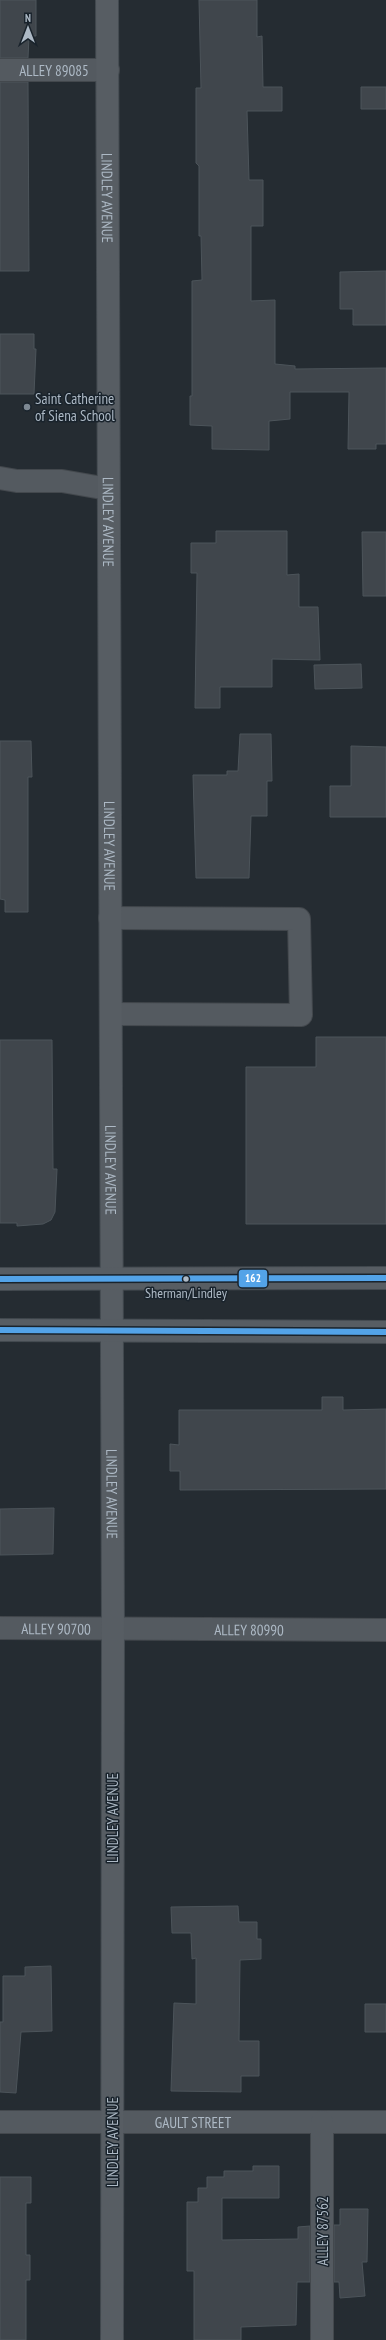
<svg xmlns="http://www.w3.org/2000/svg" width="386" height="2340" viewBox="0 0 386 2340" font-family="'PT Sans Narrow',sans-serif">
  <rect width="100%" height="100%" fill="#252c32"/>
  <path fill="#40464c" stroke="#4c545a" d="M0,0H36V36H29L28,58H0Z
    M199,0H257V37L262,36L263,87H282V111H247L249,180H263V226H251V301L275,300V364L295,366V369L386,368V444H376V449H348L349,392H290V419L269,421V450L212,449V426L190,425V396H192V281L202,280L201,236H199V166L196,163V88H201Z
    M0,82H28L29,271H0Z
    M361,87H386V109H361Z
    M386,271V325H353V309H340V272Z
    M0,334H34V349H36L34,394H0Z
    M216,531H287V575L299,574V607H318L320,660L272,659V687H220V708H195L197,573H191V543H216Z
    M362,532H386V596H363Z
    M361,664L362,688L315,689L314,665Z
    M240,734H271L272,781H267V816H251L249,878H196L193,775H227V771H238Z
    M0,741H31L32,777H28V912H5V900L0,899Z
    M351,746L386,747V817H330V786H351Z
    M316,1037H386V1224H246V1067H316Z
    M0,1040H52L53,1169H57L55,1212L51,1220L43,1224L17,1226V1223H0Z
    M322,1397H343V1410L386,1409V1489L180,1490V1471H170V1444L179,1445V1410H322Z
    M54,1508L53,1554L0,1555V1509Z
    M238,1906L239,1922H257V1939H261V1959L240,1960L239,2041H259V2076H241V2092L171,2091L174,2003L196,2004V1958L192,1959L191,1933H172L171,1907Z
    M51,1966L52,2031L21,2032L16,2093L0,2092V2022H3V1976H25V1967Z
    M365,2004H386V2032H365Z
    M253,2166H279V2198H222V2240L298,2239V2227L310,2226V2282H297L296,2325L241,2327V2340H194V2271H187V2202H198V2188H207V2177H224V2171H253Z
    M0,2177H31V2203H26V2255H30V2280H26V2340H0Z
    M340,2209H368L367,2262H362L365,2296L340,2298L339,2282H334V2225H340Z"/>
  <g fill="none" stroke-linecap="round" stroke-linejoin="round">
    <defs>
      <g id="minor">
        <path id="s1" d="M0,70H108"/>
        <path d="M0,478L17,481H62L108,489"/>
        <path d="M110,918L299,919L301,1015L111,1014"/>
        <path id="s2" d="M0,1628L386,1630"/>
        <path id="s3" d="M0,2122H386"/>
        <path d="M322,2340V2122"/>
      </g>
      <g id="major">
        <path id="s4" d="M107,0L113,1629L112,2340"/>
        <path d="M0,1279L386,1278"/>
        <path d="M0,1330L386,1332"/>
      </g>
    </defs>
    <use href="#minor" stroke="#43484d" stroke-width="24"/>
    <use href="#major" stroke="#42494f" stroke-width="24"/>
    <use href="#minor" stroke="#545a60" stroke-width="22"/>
    <use href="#major" stroke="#575d63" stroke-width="22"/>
    <defs>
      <path id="bus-1" d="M0,1279L386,1278
        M0,1330L386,1332"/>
    </defs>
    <use href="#bus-1" stroke="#19232c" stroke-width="9"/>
    <use href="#bus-1" stroke="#53a3e8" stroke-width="6"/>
  </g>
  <circle fill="#7d8892" stroke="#19232c" stroke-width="1.5" cx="27" cy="407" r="4"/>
  <circle fill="#adb9c5" stroke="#19232c" stroke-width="1.5" cx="186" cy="1279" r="3.5"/>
  <g text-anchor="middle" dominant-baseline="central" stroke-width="3" stroke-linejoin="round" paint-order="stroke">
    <g font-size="14" fill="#adb9c5" stroke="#19232c">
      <text x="186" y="1293">Sherman/Lindley</text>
    </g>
    <g font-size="15" fill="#adb9c5" stroke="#19232c">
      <text stroke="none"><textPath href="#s1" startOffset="54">ALLEY 89085</textPath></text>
      <text stroke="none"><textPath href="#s4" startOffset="198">LINDLEY AVENUE</textPath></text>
      <text stroke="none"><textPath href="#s4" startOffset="522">LINDLEY AVENUE</textPath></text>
      <text stroke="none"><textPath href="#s4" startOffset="846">LINDLEY AVENUE</textPath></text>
      <text stroke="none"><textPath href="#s4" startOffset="1170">LINDLEY AVENUE</textPath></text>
      <text stroke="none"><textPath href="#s4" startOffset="1494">LINDLEY AVENUE</textPath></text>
      <text stroke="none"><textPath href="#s2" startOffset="56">ALLEY 90700</textPath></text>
      <text stroke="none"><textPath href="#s2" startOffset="249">ALLEY 80990</textPath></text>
      <text transform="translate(112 1818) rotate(-90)">LINDLEY AVENUE</text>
      <text stroke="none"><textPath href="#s3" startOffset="193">GAULT STREET</textPath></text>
      <text transform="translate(112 2142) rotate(-90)">LINDLEY AVENUE</text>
      <text transform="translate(322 2231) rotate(-90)">ALLEY 87562</text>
    </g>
    <g font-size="15" fill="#adb9c5" stroke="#19232c" text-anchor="start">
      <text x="35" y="398">Saint Catherine<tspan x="35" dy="17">of Siena School</tspan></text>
    </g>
  </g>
  <rect stroke="#19232c" stroke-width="1.5" x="238" y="1269" width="30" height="19" rx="4" fill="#53a3e8"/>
  <g font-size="11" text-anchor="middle" font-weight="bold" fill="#fff">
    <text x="253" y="1282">162</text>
  </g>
  <g transform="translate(28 28)" stroke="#19232c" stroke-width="3" paint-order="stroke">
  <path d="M0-3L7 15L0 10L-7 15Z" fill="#adb9c5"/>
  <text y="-6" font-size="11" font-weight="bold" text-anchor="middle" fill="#adb9c5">N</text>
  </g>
</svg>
